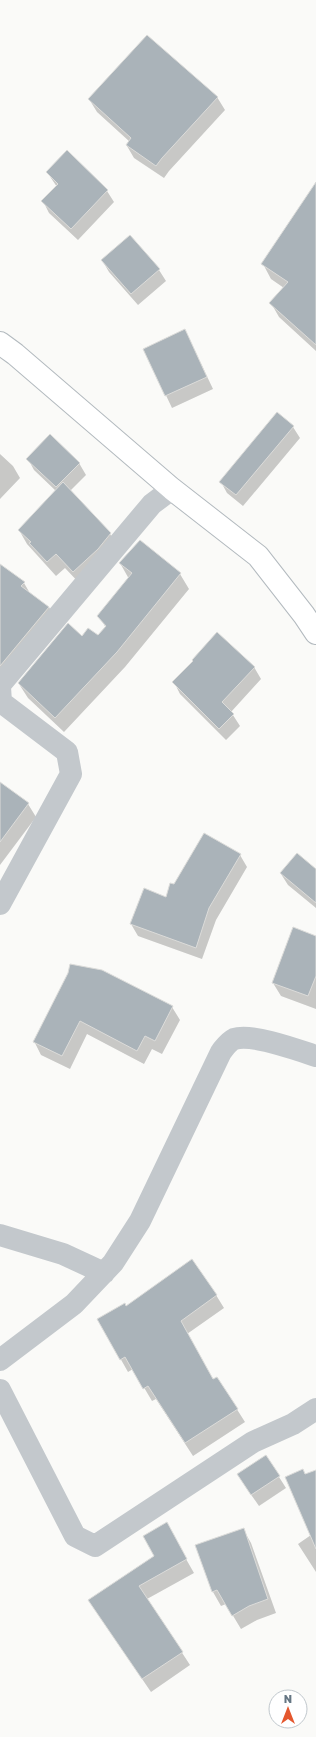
<svg xmlns="http://www.w3.org/2000/svg" width="316" height="1737" viewBox="0 0 316 1737" font-family="'Golos Text',sans-serif">
  <rect width="100%" height="100%" fill="#fafaf8"/>
  <path fill="#0003" d="M217,97L225,110L169,171L164,178L134,158L127,146L130,142L97,112L89,99Z
    M67,152L107,191L114,202L78,240L49,213L43,201L57,187L47,172Z
    M316,208V351L279,317L271,303L284,288L271,279L263,264Z
    M102,260L159,270L166,281L138,305L109,272Z
    M185,330L213,389L172,408L144,349Z
    M293,427L300,438L243,506L227,493L221,482Z
    M0,454L13,466L20,478L0,499Z
    M28,459L79,463L86,475L70,491L110,534L119,548L82,586L65,568L56,576L27,544L19,530L56,491L34,470Z
    M120,563L180,574L189,589L125,667L64,732L28,698L19,684L82,637L98,636L106,628L99,616L129,579Z
    M0,566L24,583L31,595L49,607L56,620L0,683Z
    M254,667L261,679L231,712L240,726L226,740L180,694L174,682Z
    M0,783L28,804L36,817L0,865Z
    M204,834L240,855L247,867L216,920L202,959L138,936L131,924L166,898Z
    M316,870V908L288,885L281,874Z
    M316,937V1009L281,996L273,983Z
    M69,974L172,1007L180,1020L162,1054L152,1049L144,1064L87,1034L70,1069L41,1055L34,1041Z
    M216,1295L224,1308L187,1334L213,1381L217,1378L245,1422L193,1456L156,1399L152,1401L133,1369L128,1372L98,1319L126,1307Z
    M316,1471V1572L298,1544L311,1535L306,1475Z
    M279,1477L286,1488L259,1506L245,1486Z
    M166,1524L194,1573L147,1599L190,1665L151,1692L97,1613L155,1556Z
    M243,1529L251,1543L276,1613L257,1620L241,1629L226,1604L221,1606L213,1592L196,1545Z"/>
  <path fill="#aab3b9" stroke="#dcdcda" d="M147,35L218,97L162,158L156,166L126,145L131,138L88,99Z
    M67,150L108,190L71,229L41,201L58,184L46,172Z
    M316,182V345L269,303L288,282L261,264Z
    M130,235L160,269L131,294L101,260Z
    M185,329L207,377L165,396L143,349Z
    M277,412L294,426L236,495L219,482Z
    M50,434L80,463L56,487L26,459Z
    M63,482L111,533L98,549L73,572L56,554L47,562L29,543L31,542L18,530Z
    M140,540L181,573L117,652L55,718L18,683L68,623L82,636L88,628L98,635L106,626L97,616L132,573L119,563Z
    M0,564L25,582L21,586L49,607L0,666Z
    M217,632L255,667L222,702L234,714L219,729L172,682L193,661L192,660Z
    M0,782L29,803L0,842Z
    M204,833L241,854L209,908L196,948L130,924L144,888L166,897L170,883L174,884Z
    M297,853L316,869V903L280,873Z
    M293,927L316,936V976L308,996L272,983Z
    M70,964L102,970L173,1006L155,1041L145,1036L137,1051L80,1021L62,1056L33,1042L68,973Z
    M192,1259L217,1295L181,1321L213,1379L217,1377L238,1409L185,1443L148,1386L143,1389L125,1357L120,1360L97,1319L125,1303L126,1306Z
    M266,1455L280,1476L251,1495L237,1474Z
    M303,1469L305,1474L316,1470V1549L285,1477Z
    M167,1522L187,1559L139,1586L183,1652L142,1679L88,1600L154,1556L143,1536Z
    M244,1528L268,1599L249,1606L232,1616L217,1590L212,1592L195,1545Z"/>
  <g fill="none" stroke-linecap="round" stroke-linejoin="round">
    <defs>
      <path id="secondary" d="M0,343L15,354L172,489L258,556L304,615L316,633"/>
    </defs>
    <use href="#secondary" stroke="#b3babf" stroke-width="24"/>
    <path stroke="#c3c8cc" stroke-width="22" d="M0,685L152,504L172,489
      M0,687L1,702L67,752L71,774L0,904
      M0,1235L63,1254L104,1273
      M0,1360L74,1304L113,1263L140,1221L221,1052C225,1047 228,1042 234,1039C252,1033 298,1050 316,1056
      M0,1390L75,1536L95,1546L253,1442L293,1424L316,1409"/>
    <use href="#secondary" stroke="#fff" stroke-width="22"/>
  </g>
  <g transform="translate(288 1709)"><circle r="19" fill="#ffffff" stroke="#c1c8cd"/>
  <path d="M0-3L7 15L0 10L-7 15Z" fill="#e4572e"/>
  <text y="-6" font-size="11" font-weight="bold" text-anchor="middle" fill="#657683">N</text>
  </g>
</svg>
